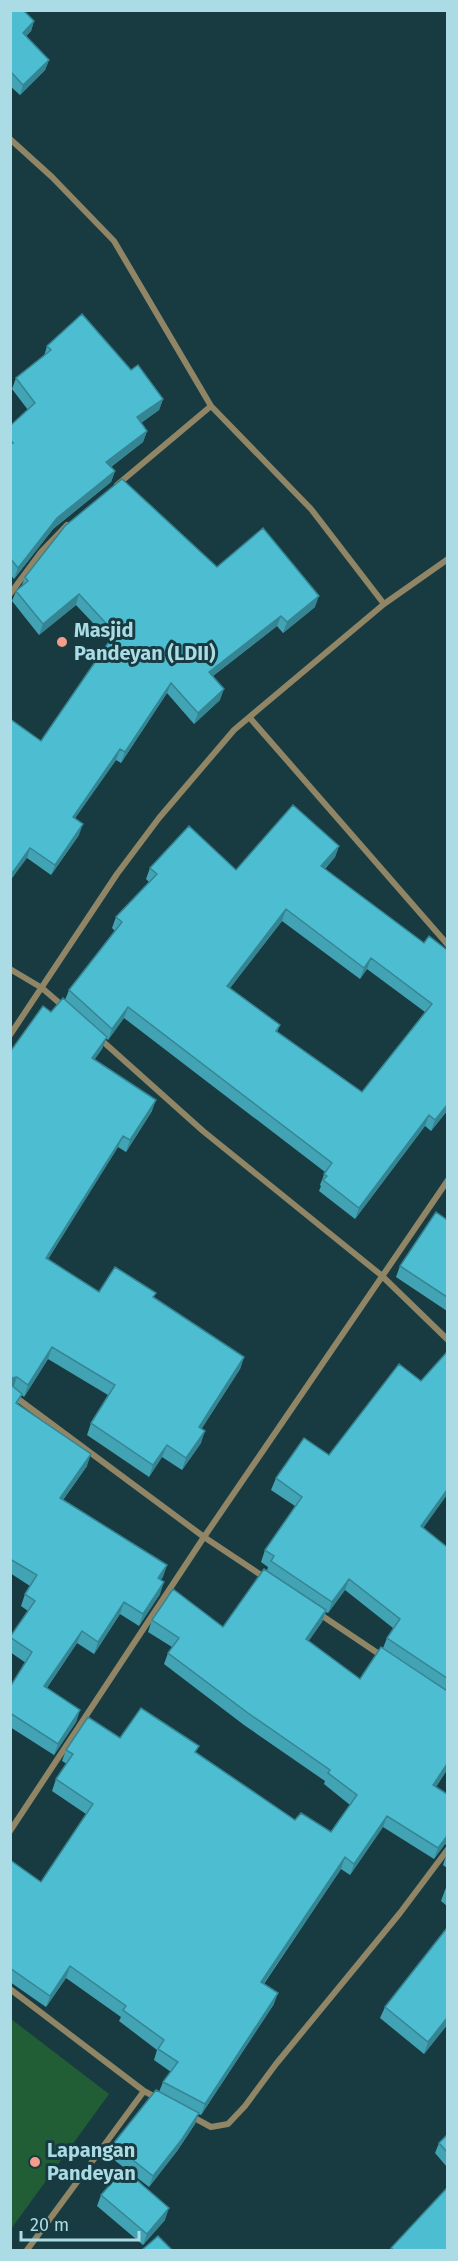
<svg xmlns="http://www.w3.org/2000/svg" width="458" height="2261" viewBox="0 0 458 2261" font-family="'Fira Sans',sans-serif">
  <rect width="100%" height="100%" fill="#183b42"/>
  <path fill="#215e35" d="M11,2019L109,2094L11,2229Z"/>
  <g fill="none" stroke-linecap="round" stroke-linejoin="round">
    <path stroke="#908565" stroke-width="6" d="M10,139L52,177L114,241L211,406L311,509L384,604
      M117,485L211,406
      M10,594L41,552L67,525
      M250,718L448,945
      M10,969L42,988L64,1007
      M10,1035L117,874L159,818L234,730L384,604L448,559
      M99,1038L203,1131L381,1275L448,1340
      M10,1393L204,1537L267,1579
      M318,1613L382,1656
      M10,1831L204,1537L448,1180
      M10,1989L144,2091L27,2250
      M144,2091L159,2099
      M189,2115L211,2127L228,2124L245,2106L276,2064L400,1913L448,1849"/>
  </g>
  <path fill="#42a3b5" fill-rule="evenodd" d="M10,10L34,21L31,31L26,36L49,60L45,70L20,95L10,86Z
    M47,346L131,370L163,399L159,410L141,423L147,431L143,442L111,467L115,471L111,482L53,529L14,579L10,574V426L28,410L12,389L16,378L44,356Z
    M217,567L315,607L283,633L277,626L213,676L220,700L194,724L167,693L121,763L116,760L75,818L79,835L51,875L27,858L41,741L110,641L76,605L39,635L12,601L16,591L22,585L25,577Z
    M339,846L335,857L325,869L424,943L447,1111L431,1131L425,1126L355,1219L319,1191L321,1186L320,1185L325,1172L124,1018L108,1040L106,1038L102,1049L94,1060L152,1111L126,1152L118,1147L48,1259L99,1292L154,1298L244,1357L240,1369L202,1428L201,1443L182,1470L162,1457L149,1477L87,1435L91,1423L108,1395L48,1359L24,1397L22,1395L18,1404L87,1466L63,1500L167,1565L161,1579L160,1594L139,1626L120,1614L94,1654L77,1643L47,1688L80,1710L76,1722L54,1755L10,1727V1687L26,1663L10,1652V1637L28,1611L21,1606L25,1594L30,1586L10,1573V1052L51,1012L65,1000L69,990L115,931L112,928L116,917L149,882L146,879L150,868L236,870ZM282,921L360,979L367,969L425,1012L362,1092L277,1032L280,1025L230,988Z
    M447,1220V1311L396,1277L400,1266Z
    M276,1478L423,1528L447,1547V1770L436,1787L447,1794V1845L445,1844L434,1859L383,1827L350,1875L341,1869L264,1984L274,2004L201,2115L198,2114L195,2124L177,2151L149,2187L109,2156L113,2144L159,2092L163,2082L171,2072L154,2060L157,2050L119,2021L121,2017L66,1978L46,2007L10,1982V1860L41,1882L86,1814L52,1791L56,1779L67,1764L62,1761L66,1750L120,1738L196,1752L295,1820L331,1832L350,1805L324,1784L325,1781L244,1725L164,1664L168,1653L172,1647L148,1632L152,1620L223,1627L267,1571L268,1567L261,1562L265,1550L295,1506L271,1490ZM345,1590L393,1628L387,1638L383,1648L360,1679L308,1641L322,1622L326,1612L328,1613Z
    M447,1853V1868L443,1865Z
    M447,1886V1906L441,1901L445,1890Z
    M385,2007L447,2025L424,2054L380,2018Z
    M447,2135V2167L435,2153L439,2143Z
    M101,2195L165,2220L143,2245L97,2206Z"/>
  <path fill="#368593" d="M34,21L31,31L20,43L23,33Z
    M49,60L45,70L20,95L23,85Z
    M163,399L159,410L133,428L137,417Z
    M147,431L143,442L102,473L106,462Z
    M115,471L111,482L53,529L14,579L18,568L57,518Z
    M79,594L76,605L39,635L43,624Z
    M319,596L315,607L283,633L287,622Z
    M281,616L277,626L205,682L209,672Z
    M171,683L167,693L121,763L125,752Z
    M224,689L220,700L194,724L198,713Z
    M120,749L116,760L69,827L73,817Z
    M83,824L79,835L51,875L55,865Z
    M339,846L335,857L317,877L321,866Z
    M30,848L27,858L10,881V876Z
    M286,909L282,921L223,997L227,986Z
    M371,958L367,969L360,979L364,968Z
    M128,1007L124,1018L108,1040L112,1029Z
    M107,1037L102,1049L87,1070L92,1058Z
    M156,1100L152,1111L126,1152L130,1140Z
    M447,1105V1111L431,1131L435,1120Z
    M429,1115L425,1126L355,1219L359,1208Z
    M123,1136L118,1147L42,1269L46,1258Z
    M52,1347L48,1359L24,1397L28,1385Z
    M244,1357L240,1369L195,1439L199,1427Z
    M17,1377L13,1389H10V1378Z
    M205,1431L201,1443L182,1470L186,1458Z
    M167,1445L162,1457L149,1477L153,1465Z
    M91,1454L87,1466L56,1510L60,1498Z
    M447,1490V1495L417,1537L421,1526Z
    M167,1565L163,1577L154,1589L158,1578Z
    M349,1579L345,1590L328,1613L332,1602Z
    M164,1582L160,1594L139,1626L143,1614Z
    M124,1602L120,1614L94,1654L98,1642Z
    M326,1610L322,1622L302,1651L306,1639Z
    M82,1631L77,1643L40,1698L44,1686Z
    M80,1710L76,1722L54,1755L58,1744Z
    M447,1764V1770L429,1797L433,1785Z
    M387,1816L383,1827L350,1875L354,1864Z
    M447,1836V1845L445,1844L434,1859L438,1848Z
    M345,1857L341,1869L257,1993L261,1982Z
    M70,1966L66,1978L46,2007L50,1996Z
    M278,1993L274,2004L201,2115L205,2104Z
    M447,2018V2025L424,2054L428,2042Z
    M199,2113L195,2124L177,2151L149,2187L153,2176Z
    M169,2208L165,2220L143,2245L147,2234Z"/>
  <path fill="#4dbed2" stroke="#368593" stroke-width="1.5" fill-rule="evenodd" d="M10,10H23L34,21L23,33L49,60L23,85L10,71Z
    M82,314L131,370L138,365L163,399L137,417L147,431L106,462L115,471L57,518L18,568L10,558V444L13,443L10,440V426L35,403L16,378L51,350L47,346Z
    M122,479L217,567L263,528L319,596L287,622L281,616L209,672L224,689L198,713L171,683L125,752L120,749L73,817L83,824L55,865L30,848L10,876V719L41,741L115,633L79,594L43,624L16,591L28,581L25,577L65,526Z
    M293,805L339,846L321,866L424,943L429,936L447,950V1105L435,1120L429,1115L359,1208L323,1180L327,1176L324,1174L332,1163L128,1007L112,1029L69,990L122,922L116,917L157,874L150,868L189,826L236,870ZM286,909L364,968L371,958L432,1004L362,1092L276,1031L280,1025L227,986Z
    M63,998L107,1037L92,1058L156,1100L130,1140L123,1136L46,1258L99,1292L115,1267L156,1293L153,1297L244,1357L199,1427L205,1431L186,1458L167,1445L153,1465L91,1423L115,1385L52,1347L28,1385L17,1377L10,1378V1052L43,1006L51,1012Z
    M436,1212L447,1220V1297L400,1266Z
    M447,1352V1490L421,1526L447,1547V1678L387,1638L400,1619L349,1579L332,1602L271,1561L274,1556L265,1550L302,1497L276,1478L304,1438L329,1455L399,1364L421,1381Z
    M10,1384L22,1394L16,1403L91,1454L60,1498L167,1565L158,1578L164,1582L143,1614L124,1602L98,1642L82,1631L44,1686L80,1710L58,1744L10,1713V1687L32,1652L10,1637L35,1601L25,1594L37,1575L10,1559Z
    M264,1569L326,1610L306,1639L360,1679L381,1647L447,1691V1764L433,1785L447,1794V1836L438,1848L387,1816L354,1864L345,1857L261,1982L278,1993L205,2104L163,2082L178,2062L158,2049L164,2040L123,2010L126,2006L70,1966L50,1996L10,1968V1860L41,1882L93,1804L56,1779L73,1754L66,1750L88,1717L120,1738L141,1708L199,1746L195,1752L295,1820L301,1813L331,1832L357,1795L328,1773L330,1770L248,1713L168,1653L179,1638L152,1620L173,1589L223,1627Z
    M447,1928V2018L428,2042L385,2007Z
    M156,2090L199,2113L182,2139L153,2176L113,2144Z
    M447,2135V2152L439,2143Z
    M124,2169L169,2208L147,2234L101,2195Z
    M447,2188V2250H394L391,2248Z
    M158,2236L172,2250H142Z"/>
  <g fill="#f49d8c" stroke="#183b42" stroke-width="2">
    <circle cx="62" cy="642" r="6"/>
    <circle cx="35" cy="2162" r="6"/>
  </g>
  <g text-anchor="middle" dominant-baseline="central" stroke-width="6" stroke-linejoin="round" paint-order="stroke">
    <g font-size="20" font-weight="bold" fill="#abdce6" stroke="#183b42" text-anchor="start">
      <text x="74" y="630">Masjid<tspan x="74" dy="23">Pandeyan (LDII)</tspan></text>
      <text x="47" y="2150">Lapangan<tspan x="47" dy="23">Pandeyan</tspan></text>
    </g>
  </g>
  <rect width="458" height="2261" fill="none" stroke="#abdce6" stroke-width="24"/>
  <path d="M21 2231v9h118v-9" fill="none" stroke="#abdce6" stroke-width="3"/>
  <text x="30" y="2231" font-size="18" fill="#abdce6" stroke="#183b42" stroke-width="4.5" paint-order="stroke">20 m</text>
</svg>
